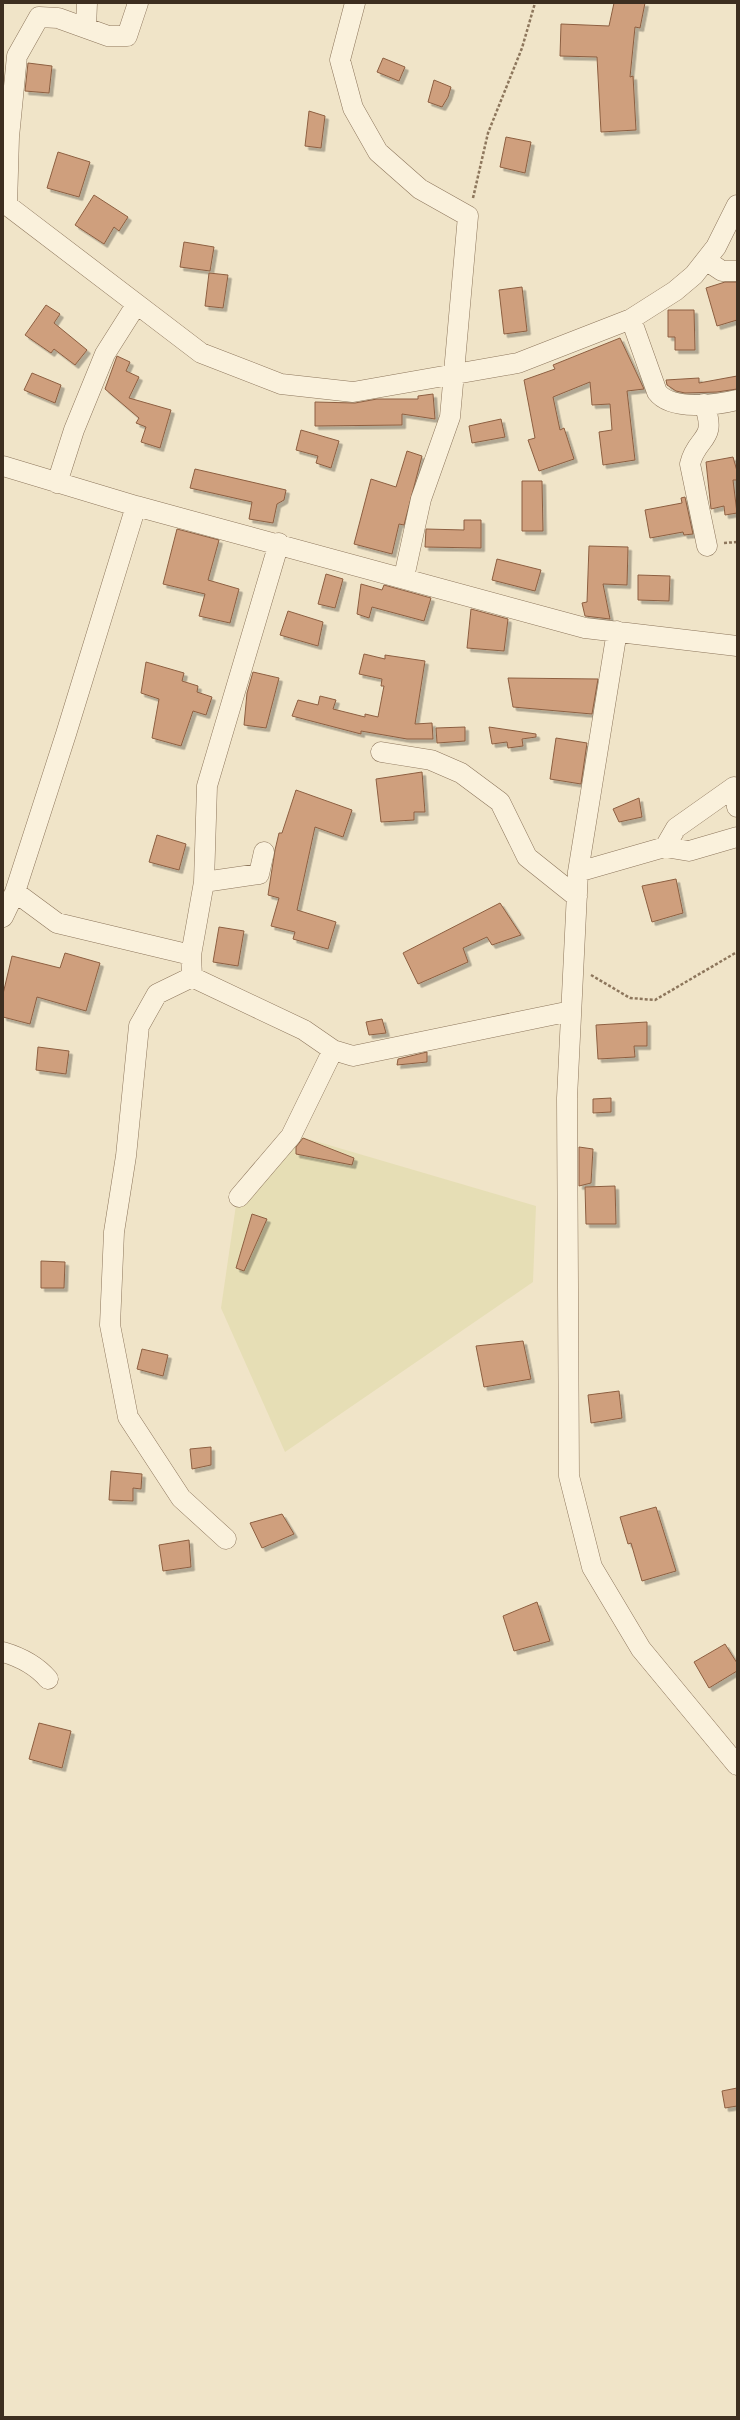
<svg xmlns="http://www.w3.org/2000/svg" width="740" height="2420" viewBox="0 0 740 2420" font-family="'Times New Roman',serif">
  <defs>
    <filter id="shadow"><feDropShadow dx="3.5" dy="3.5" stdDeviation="0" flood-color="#0004"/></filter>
  </defs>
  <rect width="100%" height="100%" fill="#f0e4c8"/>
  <path fill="#e6deb5" d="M298,1136L536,1206L533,1282L285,1452L221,1308L236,1205Z"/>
  <path fill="#cf9f7d" stroke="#8d5f41" filter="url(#shadow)" d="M614,3H645L640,28L635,27L630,77L633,76L636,130L601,132L597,57L560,56L561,24L609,26Z
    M383,58L405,67L399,81L377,72Z
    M28,63L52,66L49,93L25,91Z
    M434,80L451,87L448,97L442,107L428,102Z
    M309,111L325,116L321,148L305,146Z
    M506,137L531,142L525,173L500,167Z
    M58,152L90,162L79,197L47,188Z
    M94,195L128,217L119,231L114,227L104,244L75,225Z
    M184,242L214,247L210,271L180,267Z
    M209,273L228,275L223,308L205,306Z
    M725,282H737V320L717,326L706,288Z
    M522,287L527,331L504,334L499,290Z
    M46,305L60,314L54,323L87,350L75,365L54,349L51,353L25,335Z
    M668,310H694L695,350H675V337H668Z
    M620,338L644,389L627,391L635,460L603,465L599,432L612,430L610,404L592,405L590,382L553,397L560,430L564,428L574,459L539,471L528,440L535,438L524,380L555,369L553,365Z
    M117,356L130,362L126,371L139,377L129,398L171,410L160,448L141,442L146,427L136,423L139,418L105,389Z
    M32,373L61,385L55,403L24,390Z
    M737,376V389L717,392L685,393L676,391L667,385L666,380L699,378V383Z
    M433,394L435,419L402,414V425L315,426V402L355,403L377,399H418V396Z
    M501,419L505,437L472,443L469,426Z
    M301,430L339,441L331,468L316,463L318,456L296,450Z
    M407,451L422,456L404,525L399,524L392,554L354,544L371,479L396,487Z
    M733,457L737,471V480H733L737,513L725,515L724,506L711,509L706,462Z
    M195,469L286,490L284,500L277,504L273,523L249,519L252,502L190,488Z
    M522,481H542L543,531H522Z
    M685,497L693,534L684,535L683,532L650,538L645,510L682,503L681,498Z
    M464,520H481V548L425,547L426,529L464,530Z
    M177,529L219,540L208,580L239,589L230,623L199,616L205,594L163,584Z
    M589,546L628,547L627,585L603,584L610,619L585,616L582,603L587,602Z
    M497,559L541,570L535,591L492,580Z
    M326,574L343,579L335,608L318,604Z
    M638,575L670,576L669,601L638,600Z
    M361,584L382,590L384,585L431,598L424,621L372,607L369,618L357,614Z
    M471,609L508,619L504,651L467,648Z
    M288,611L323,622L318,646L280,635Z
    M364,654L385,659V655L425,661L415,724L432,723L433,739H407L361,731V734L292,716L298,700L318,705L320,696L336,700L333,709L365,717V714L378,717L384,686H381L382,679L359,674Z
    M146,662L184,673L182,681L198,686L197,692L212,697L206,715L193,711L181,746L152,738L159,699L141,693Z
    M253,672L279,678L266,728L244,725L247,693Z
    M508,678L598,679L592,714L513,707Z
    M465,727V741L437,743L436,728Z
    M489,727L536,734V737L522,739L523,746L508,748L507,742L492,744Z
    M556,738L587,743L581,784L550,779Z
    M422,772L425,812H414V820L381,822L376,779Z
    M296,790L352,810L343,837L315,827L297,910L336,922L328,949L293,939L295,932L271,926L279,898L268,895L275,850L279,833H282Z
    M639,798L642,817L619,822L613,809Z
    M157,835L186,844L179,870L149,862Z
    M676,879L683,913L652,922L642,886Z
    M500,903L521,935L492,945L487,937L463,948L468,962L418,984L403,953Z
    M219,927L244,931L238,966L213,962Z
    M65,953L100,963L86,1011L37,997L30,1024L3,1017V994L12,956L60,968Z
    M382,1019L386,1033L369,1035L366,1022Z
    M647,1022V1046H634L635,1057L598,1059L596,1025Z
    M38,1047L69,1051L66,1074L36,1070Z
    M427,1052V1062L397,1065L398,1059Z
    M611,1098V1112L593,1113V1099Z
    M303,1138L354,1158L352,1165L296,1154V1147Z
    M579,1147L593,1149L591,1183L579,1186Z
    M615,1186L616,1224H586L585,1187Z
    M252,1214L267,1219L244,1271L236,1268Z
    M41,1261L65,1262L64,1288H41Z
    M523,1341L531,1379L484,1387L476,1346Z
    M142,1349L168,1355L163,1376L137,1369Z
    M619,1391L622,1418L591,1423L588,1395Z
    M211,1447V1465L192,1469L190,1449Z
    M111,1471L142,1474L141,1489L133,1488V1501L109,1500Z
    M656,1507L676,1571L642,1581L631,1543L628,1544L620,1517Z
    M282,1514L294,1534L262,1548L250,1523Z
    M189,1540L191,1567L163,1571L159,1545Z
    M537,1602L550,1641L514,1651L503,1616Z
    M725,1644L737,1663V1671L709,1688L694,1662Z
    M39,1723L71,1731L62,1768L29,1759Z
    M737,2088V2106L725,2108L722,2091Z"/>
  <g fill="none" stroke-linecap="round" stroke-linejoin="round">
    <defs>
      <path id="minor" d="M355,3L340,60L353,108L378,152L420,189L468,216L450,417L421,499L404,577
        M86,28L87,3
        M3,202L201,353L281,384L353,392L518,363L631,319L675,291L694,275L716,247L737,205
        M7,205L9,137L17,56L39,17L58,18L108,36H127L138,3
        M707,261L722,271H737
        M631,319L657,392C671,411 717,405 737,400
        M704,404C718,442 697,435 690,464L707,546
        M3,466L136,506L585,628L737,646
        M57,483L74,430L105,354L136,305
        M617,631L578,872L567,1098L569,1476L592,1567L641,1649L737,1765
        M381,752L431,760L461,773L500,802L527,857L577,897
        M665,847L676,828L734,787L737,807
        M578,872L665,847L689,851L737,837
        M204,882L259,874L264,852
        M15,892L57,923L191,955
        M3,917L15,892L66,734L136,506
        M192,977L304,1030L333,1050L291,1136L239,1197
        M333,1050L353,1056L571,1011
        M226,1539L181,1498L128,1417L110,1325L114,1232L126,1156L139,1026L157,994L192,977L191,955L204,882L207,786L279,543
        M3,1652C20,1657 36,1665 48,1679"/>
    </defs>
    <use href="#minor" stroke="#8d765c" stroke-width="21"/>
    <path stroke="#8d765c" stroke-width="2.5" stroke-dasharray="3 2" stroke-linecap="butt" d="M473,198L488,133L522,48L535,3
      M724,543L737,542
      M591,975L630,998L655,1000L737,952"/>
    <use href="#minor" stroke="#faf1dc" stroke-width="20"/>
  </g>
  <rect width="740" height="2420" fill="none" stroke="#3d2e20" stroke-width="8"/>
</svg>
